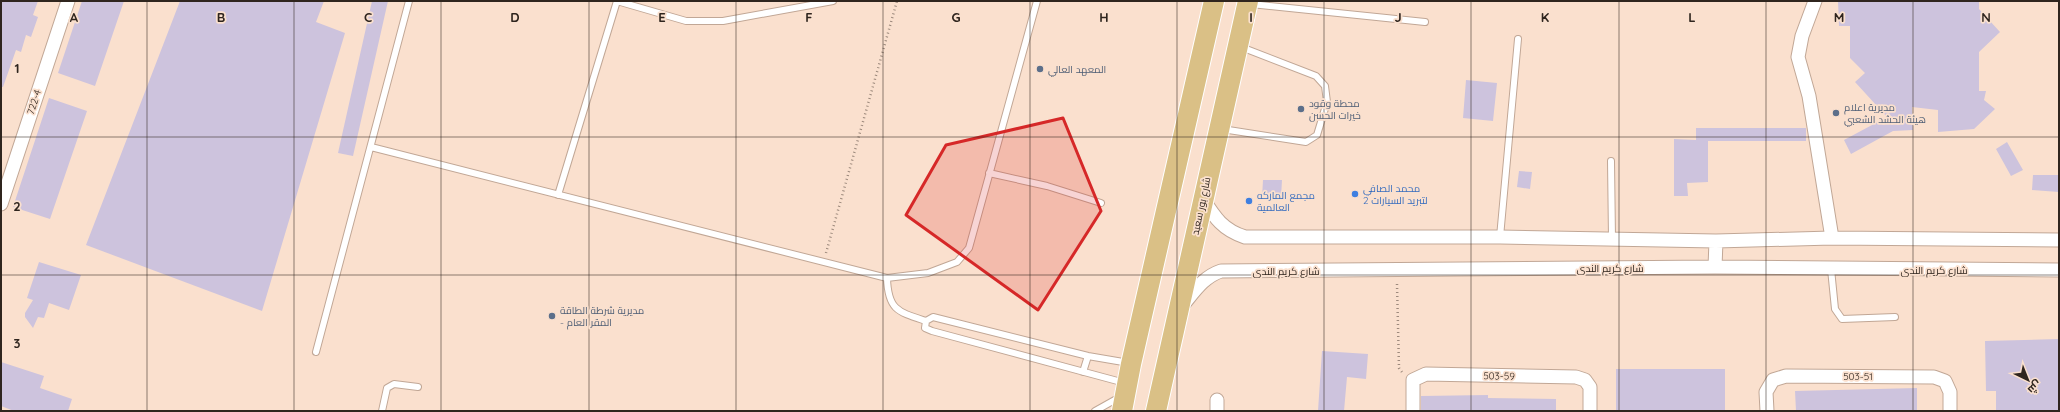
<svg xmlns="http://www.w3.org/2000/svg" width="2060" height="412" viewBox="0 0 2060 412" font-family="Quicksand,Cairo,sans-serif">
  <rect width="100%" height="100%" fill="#fae0ce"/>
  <path fill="#cdc3dd" d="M1,1H38L33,15L38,17L31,37L26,35L21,52L16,50L3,87H1Z
    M82,1H124L95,86L58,73Z
    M180,1H324L316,22L345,33L262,311L86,245Z
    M372,1H388L353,156L338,153Z
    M1838,1H1979V9L2000,32L1979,52V91H1986L1984,100L1995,109L1974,129L1938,132V110L1912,107L1913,130L1893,131L1851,154L1844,140L1887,117L1855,82L1865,73L1850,58V26H1839Z
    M1466,80L1497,83L1493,121L1463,118Z
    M49,98L87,111L50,219L13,207Z
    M1696,128H1806V141H1708V182L1687,183L1688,196H1674V139L1696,140Z
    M2007,142L2023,170L2011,176L1996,149Z
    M1519,171L1532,172L1530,189L1517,187Z
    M2033,175H2059V192L2032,190Z
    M1263,180H1282L1281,198H1262Z
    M39,262L81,275L69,310L49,303L44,318L38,317L33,328L25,317V313L33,300L27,298Z
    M2059,339V411H1996V391H1986L1985,341Z
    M1322,351L1368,354L1366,379L1347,377L1344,411H1318Z
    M1,362L44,376L40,388L72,399L68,411H14L1,406Z
    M1616,369H1725V411H1616Z
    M1917,388V411H1796L1795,391Z
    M1488,395V398L1556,399V411H1421V396Z"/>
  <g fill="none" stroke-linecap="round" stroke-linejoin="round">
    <defs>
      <path id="service" d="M617,1L686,21H723L833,1
        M1251,4L1425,22
        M1222,129L1306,142L1317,135L1327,102L1325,86L1316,76L1241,47
        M371,147L887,278L928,273L957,262L969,248L1037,1
        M1611,161L1612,239
        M989,173L1047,186L1101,203
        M558,195L617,1
        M1500,237L1518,39
        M1831,269L1835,309L1842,319L1895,317
        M887,278C888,310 898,312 926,321L933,317L1088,356L1129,363
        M926,321L925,328L932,331L1125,383
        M316,352L409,1
        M1083,372L1088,356
        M382,411L387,388L394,384L418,387
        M1095,411L1120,397"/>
      <path id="minor" d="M1815,1L1802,36L1798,57L1809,96L1832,238
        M1203,199C1215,218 1223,230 1245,237H1500L1716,241L1832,238L2059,240
        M1,204L68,1
        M1715,267L1716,241
        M1182,306C1194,292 1203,277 1221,271L1715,267L2059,270
        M1217,400V411
        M1413,411V380L1426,374L1576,377L1585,380L1590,387V411
        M1767,411L1766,392L1773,380L1786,376L1934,377L1945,381L1950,392V411"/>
      <path id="primary" d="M1122,411L1131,364L1214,1
        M1156,411L1248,1"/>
    </defs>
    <use href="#service" stroke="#c1a796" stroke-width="8"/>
    <use href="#minor" stroke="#c1a796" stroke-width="15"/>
    <use href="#primary" stroke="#fff" stroke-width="22"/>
    <path stroke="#9d8a7d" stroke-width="2.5" stroke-dasharray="1 3" stroke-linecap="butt" d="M826,253L897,1
      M1397,284L1399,368L1402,372"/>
    <use href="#service" stroke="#fff" stroke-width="6"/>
    <use href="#minor" stroke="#fff" stroke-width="13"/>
    <use href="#primary" stroke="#dac086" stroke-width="20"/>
  </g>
  <path fill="#d62828" fill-opacity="0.2" stroke="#d62828" stroke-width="3" stroke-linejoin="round" d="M1063,118L1101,211L1038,310L906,215L946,145Z"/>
  <path fill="none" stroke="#2f251e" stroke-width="1" stroke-opacity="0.55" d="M147,1V411M294,1V411M441,1V411M589,1V411M736,1V411M883,1V411M1030,1V411M1177,1V411M1324,1V411M1471,1V411M1619,1V411M1766,1V411M1913,1V411M1,137H2059M1,275H2059"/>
  <g fill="#5c6f8a" stroke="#fae0ce" stroke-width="1.5">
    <circle cx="1040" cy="69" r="4"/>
    <circle cx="1301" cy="109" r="4"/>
    <circle cx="1836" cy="113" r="4"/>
    <circle cx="552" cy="316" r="4"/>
  </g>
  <g fill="#3f7fe0" stroke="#fae0ce" stroke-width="1.5">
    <circle cx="1355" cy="194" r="4"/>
    <circle cx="1249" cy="201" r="4"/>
  </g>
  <g text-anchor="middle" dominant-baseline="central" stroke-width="3.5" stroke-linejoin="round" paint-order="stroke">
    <g font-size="10" fill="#4e5e75" stroke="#fae0ce" text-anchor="start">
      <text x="1048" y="69">المعهد العالي</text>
      <text x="1309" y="103">محطة وقود<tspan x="1309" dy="12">خيرات الحسن</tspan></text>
      <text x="1844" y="107">مديرية اعلام<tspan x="1844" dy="12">هيئة الحشد الشعبي</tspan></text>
      <text x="560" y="310">مديرية شرطة الطاقة<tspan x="560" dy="12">- المقر العام</tspan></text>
    </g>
    <g font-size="10" fill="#2f251e" stroke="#fae0ce">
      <text transform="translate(34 102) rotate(-72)">722-4</text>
      <text transform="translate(1201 206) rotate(-78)">شارع بور سعيد</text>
      <text x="1610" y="268">شارع كريم الندى</text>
      <text x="1934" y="270">شارع كريم الندى</text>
      <text x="1286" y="271">شارع كريم الندى</text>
      <text transform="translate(1499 376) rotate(1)">503-59</text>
      <text x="1858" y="376">503-51</text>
    </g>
    <g font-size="10" fill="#366cbe" stroke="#fae0ce" text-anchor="start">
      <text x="1363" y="188">محمد الصافي<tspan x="1363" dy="12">لتبريد السيارات 2</tspan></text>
      <text x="1257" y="195">مجمع الماركه<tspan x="1257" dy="12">العالمية</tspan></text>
    </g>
  </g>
  <g font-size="13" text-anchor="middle" font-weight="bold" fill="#2f251e" stroke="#fae0ce" stroke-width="3.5" stroke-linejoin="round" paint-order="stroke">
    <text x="74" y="22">A</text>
    <text x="221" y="22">B</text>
    <text x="368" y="22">C</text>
    <text x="515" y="22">D</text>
    <text x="662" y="22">E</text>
    <text x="809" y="22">F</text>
    <text x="956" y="22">G</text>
    <text x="1104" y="22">H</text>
    <text x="1251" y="22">I</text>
    <text x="1398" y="22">J</text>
    <text x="1545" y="22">K</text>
    <text x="1692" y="22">L</text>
    <text x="1839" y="22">M</text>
    <text x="1986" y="22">N</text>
    <text x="17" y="73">1</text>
    <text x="17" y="211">2</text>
    <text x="17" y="348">3</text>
  </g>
  <rect width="2060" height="412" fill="none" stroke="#2f251e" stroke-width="4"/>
  <g transform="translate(2028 380) rotate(137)" stroke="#fae0ce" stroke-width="3" paint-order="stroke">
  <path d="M0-3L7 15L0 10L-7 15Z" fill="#2f251e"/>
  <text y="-6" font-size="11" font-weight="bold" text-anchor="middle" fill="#2f251e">ش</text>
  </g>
</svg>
